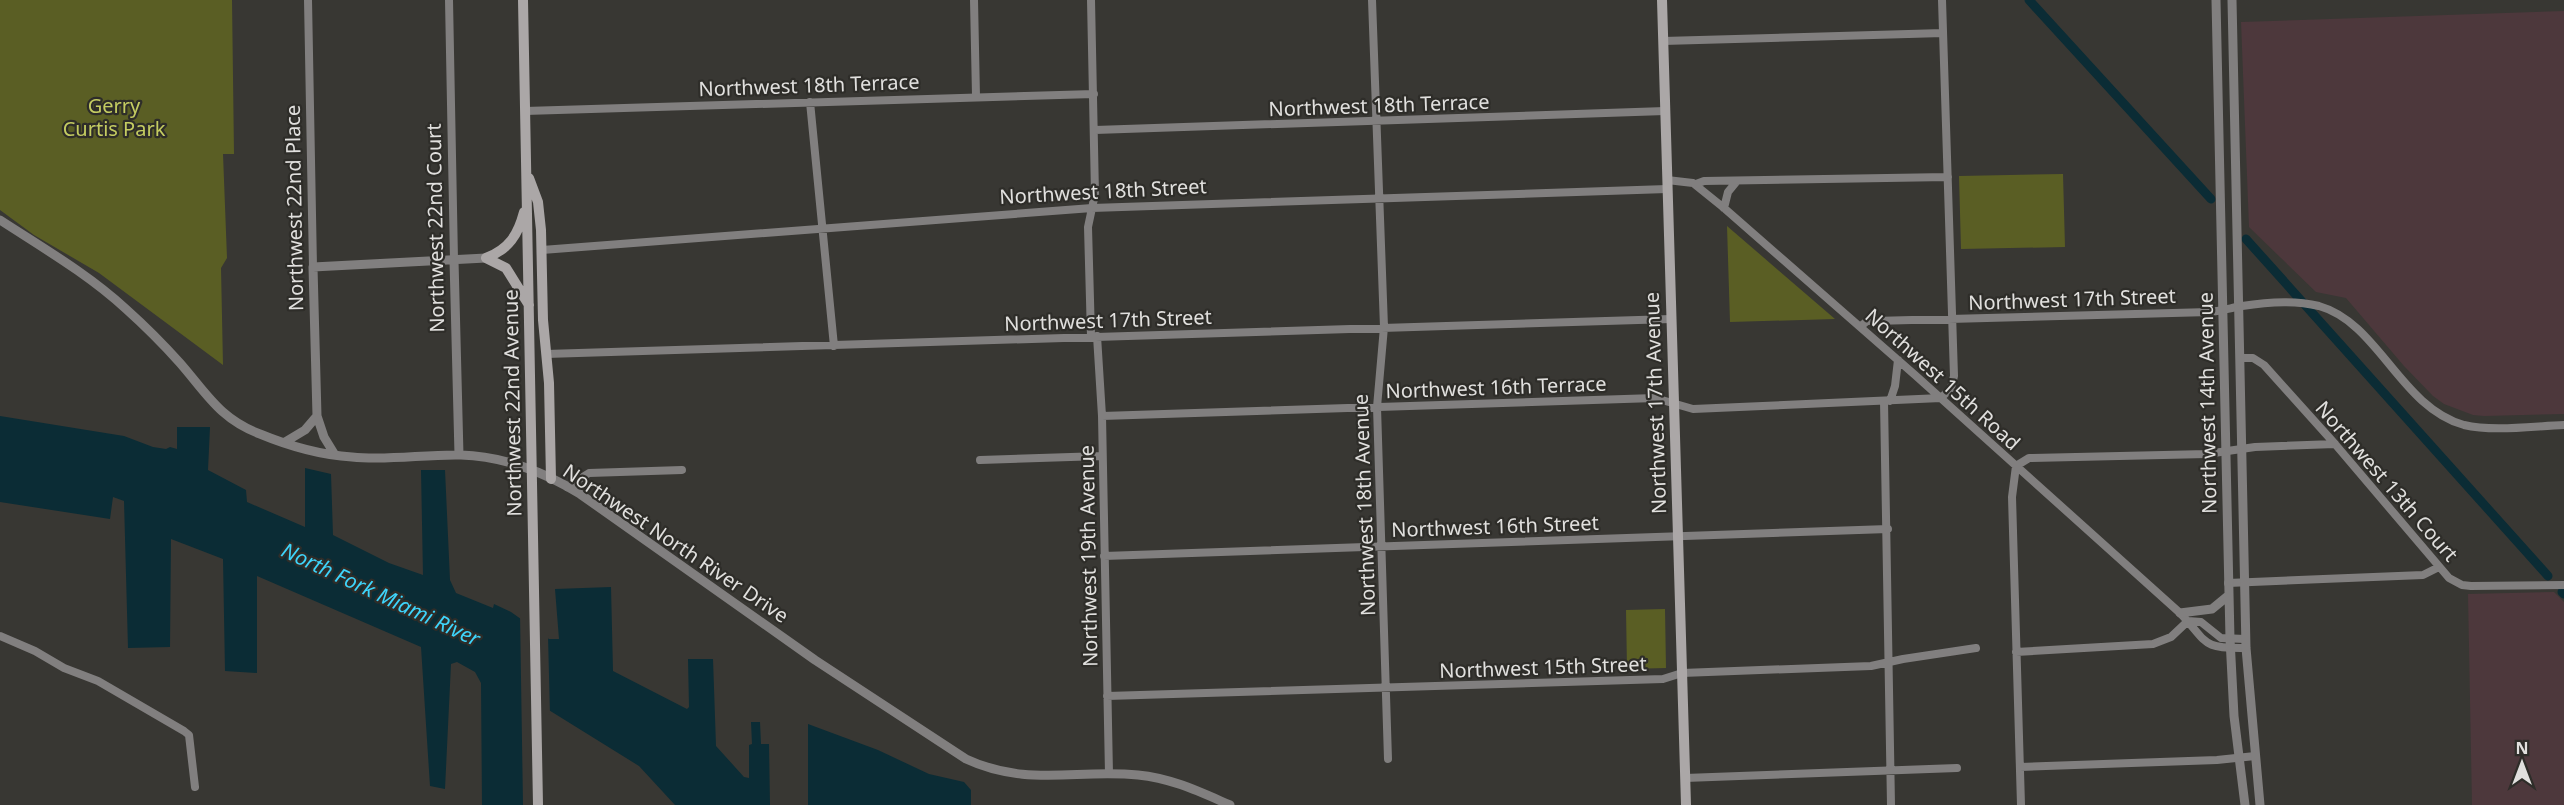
<svg xmlns="http://www.w3.org/2000/svg" width="2564" height="805" viewBox="0 0 2564 805" font-family="'Noto Sans',sans-serif">
  <rect width="100%" height="100%" fill="#383733"/>
  <path fill="#4d383c" d="M2564,11V414L2484,416L2473,415L2444,404L2433,396L2404,366L2346,298L2316,292L2249,227L2241,22Z
    M2554,592L2564,602V805H2472L2468,594Z"/>
  <path fill="#5a5e24" d="M0,0H232L234,154H223L227,258L221,268L223,365L99,273L34,235L0,210Z
    M2063,174L2065,247L1961,249L1959,176Z
    M1727,226L1835,319L1730,322Z
    M1665,609L1666,668L1627,669L1626,610Z"/>
  <path fill="#0b2c35" d="M0,416L124,436L153,447L166,449L170,447L177,449V427H210L208,470L246,490L247,502L305,527V468L331,474L333,535L389,563L423,575L421,470H445L450,580L456,593L493,608L494,604L511,612L549,639H559L555,589L611,587L613,671L687,709L689,707L688,659H713L716,746L744,777L749,778V745L752,744L751,722H760L761,744H769L770,805H675L639,766L523,694V805H482L481,683L475,672L457,662L451,664L445,789L430,786L421,647L257,576V673L225,671L223,559L171,539L170,647L128,648L124,501L113,497L110,519L0,502Z
    M808,724L878,750L929,774L964,782L971,790V805H808Z"/>
  <path fill="#383733" d="M520,614L548,635L550,715L526,699V805H523Z"/>
  <g fill="none" stroke-linecap="round" stroke-linejoin="round">
    <path stroke="#0b2c35" stroke-width="9" d="M2029,0L2211,199
      M2246,239L2548,576
      M2562,592L2564,594"/>
    <path stroke="#817f7f" stroke-width="8" d="M308,0L313,267
      M449,0L454,260
      M974,0L976,96
      M1372,0L1384,327L1377,407L1388,759
      M1663,41L1943,33
      M810,102L834,346
      M525,111L1094,94
      M1095,130L1665,111
      M1667,180L1693,183L1724,208L1915,375L2180,613C2208,642 2200,649 2246,648
      M1696,184L1704,181L1948,177
      M1724,208L1728,192L1737,181
      M542,250L1092,208L1667,189
      M1860,327L1867,321H1874L2210,312C2221,311 2231,308 2242,306C2266,302 2295,300 2319,306C2379,323 2400,407 2464,425C2493,432 2534,426 2564,425
      M1091,336L1088,227L1095,194L1091,0
      M1097,336L1102,416L1109,774
      M546,354L1671,319
      M2240,358H2253L2264,365L2335,444L2449,578L2462,585L2471,586L2564,585
      M1884,401L1891,805
      M1890,401L1895,386L1898,360
      M1102,416L1655,398L1693,409L1941,398L1951,388L1954,376L1942,0
      M980,460L1102,456
      M567,487L589,473L682,470
      M1104,556L1888,529
      M2228,583L2423,575L2439,567
      M2188,621L2201,622L2221,638L2245,639
      M0,636L35,651L64,668L98,681L184,731L189,735L195,787
      M2016,652L2153,644L2171,637L2188,621
      M1107,696L1663,679L1682,673L1871,666L1903,659L1976,648
      M2020,767L2217,760L2255,756
      M1685,778L1957,768
      M2021,805L2012,497L2016,466L2029,458L2207,454L2255,447L2335,444"/>
    <path stroke="#817f7f" stroke-width="9" d="M2216,0L2230,639L2234,716L2245,805
      M2232,0L2246,648L2260,805
      M0,220C43,248 88,274 126,309C145,326 163,344 180,363C207,394 220,419 260,434C289,446 321,455 352,457C388,461 425,454 461,455C502,456 545,472 580,494L815,660L966,759C1026,787 1076,769 1138,775C1171,778 1200,792 1230,805
      M454,260L459,455
      M285,442L305,430L317,416
      M335,455L324,437L317,416L313,267L486,258
      M2180,613L2212,609L2229,595"/>
    <path stroke="#aba7a7" stroke-width="10" d="M523,0L538,805
      M1662,0L1686,805
      M529,178L538,202L541,230L543,320L549,383L551,479
      M486,258C509,249 518,235 524,212
      M486,258L506,268L529,305"/>
  </g>
  <g text-anchor="middle" dominant-baseline="central" stroke-width="4.5" stroke-linejoin="round" paint-order="stroke">
    <g font-size="20" fill="#e1e0de" stroke="#2e2d29">
      <text transform="translate(809 85) rotate(-2)">Northwest 18th Terrace</text>
      <text transform="translate(1379 105) rotate(-2)">Northwest 18th Terrace</text>
      <text transform="translate(1103 191) rotate(-3)">Northwest 18th Street</text>
      <text transform="translate(294 208) rotate(-91)">Northwest 22nd Place</text>
      <text transform="translate(435 228) rotate(-91)">Northwest 22nd Court</text>
      <text transform="translate(2072 299) rotate(-2)">Northwest 17th Street</text>
      <text transform="translate(1108 320) rotate(-2)">Northwest 17th Street</text>
      <text transform="translate(1943 379) rotate(42)">Northwest 15th Road</text>
      <text transform="translate(1496 387) rotate(-2)">Northwest 16th Terrace</text>
      <text transform="translate(512 403) rotate(-91)">Northwest 22nd Avenue</text>
      <text transform="translate(1655 403) rotate(-92)">Northwest 17th Avenue</text>
      <text transform="translate(2207 403) rotate(-91)">Northwest 14th Avenue</text>
      <text transform="translate(2387 481) rotate(49)">Northwest 13th Court</text>
      <text transform="translate(1364 505) rotate(-92)">Northwest 18th Avenue</text>
      <text transform="translate(1495 526) rotate(-2)">Northwest 16th Street</text>
      <text transform="translate(676 543) rotate(34)">Northwest North River Drive</text>
      <text transform="translate(1088 556) rotate(-91)">Northwest 19th Avenue</text>
      <text transform="translate(1543 667) rotate(-2)">Northwest 15th Street</text>
    </g>
    <g font-size="20" fill="#c4cc61" stroke="#2e2d29">
      <text x="114" y="105">Gerry<tspan x="114" dy="23">Curtis Park</tspan></text>
    </g>
    <g font-size="21" font-style="italic" fill="#3ed4fa" stroke="#2e2d29">
      <text transform="translate(381 594) rotate(25)">North Fork Miami River</text>
    </g>
  </g>
  <g transform="translate(2522 763)" stroke="#2e2d29" stroke-width="4.5" paint-order="stroke">
  <path d="M0-4.5L10 22L0 15L-10 22Z" fill="#e1e0de"/>
  <text y="-9" font-size="16" font-weight="bold" text-anchor="middle" fill="#e1e0de">N</text>
  </g>
</svg>
